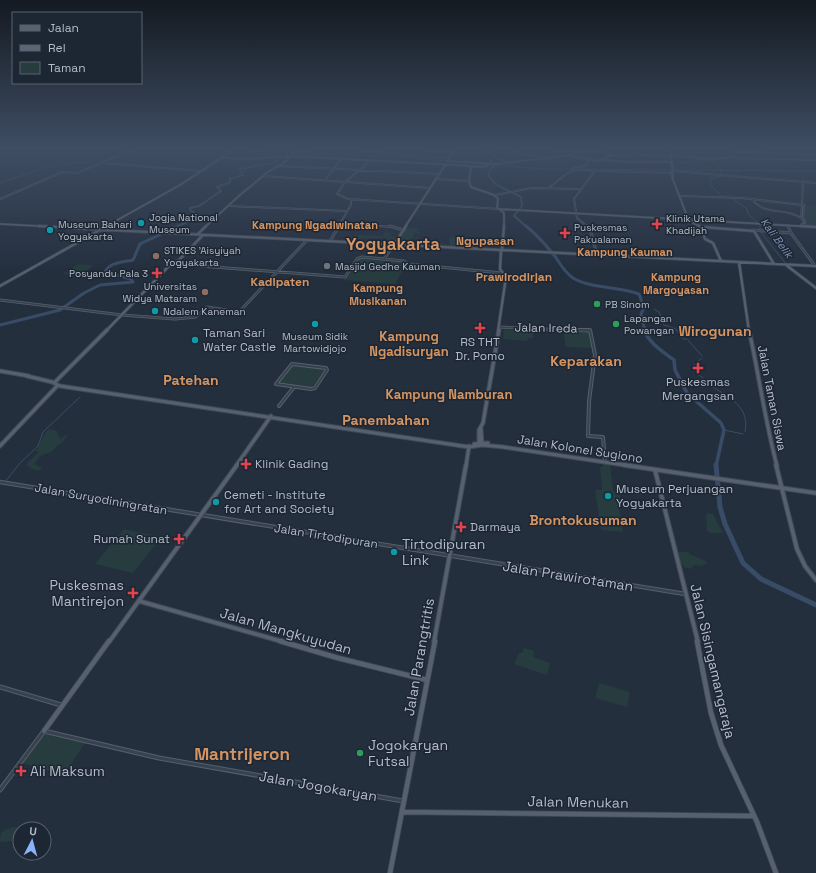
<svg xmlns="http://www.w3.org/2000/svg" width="816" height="873" viewBox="0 0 816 873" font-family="'Space Grotesk',sans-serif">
  <rect width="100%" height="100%" fill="#242f3e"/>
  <path fill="#263c3f" d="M805,205L816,206V227L807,225L804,218Z
    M410,228L425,229H418V231L420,232L419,234H417V231H416L411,240H414L417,236H418L417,239H414L412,242L440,243L449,245L450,237L478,239L476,248H474L402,244L399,239L402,236H399L404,230Z
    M386,232L395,233L386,236H396L393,241L386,243L388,238C375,237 362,240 349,238L356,235L385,236L382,234Z
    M359,258L404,261L407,264L395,284L344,280Z
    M78,264L94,265L80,276L63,274Z
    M504,329L533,331V338H528L527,341L503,339Z
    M563,329L588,330L592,348L566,347Z
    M292,364L326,369V370L311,388L277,383Z
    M49,429L57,431L60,439L67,434V436L63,441H64L57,446L51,452L40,456L34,464L42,468L39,471L29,468L31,466H26L28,462L39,452L35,451C42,444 42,434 49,429Z
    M603,463L610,464L613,491L620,493V502L618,503L623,532L601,530L595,490H602L600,467H603Z
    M707,513L713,514L723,533H710L707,531L706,516Z
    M124,529L161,537L133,573L95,564Z
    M676,552H689V554L706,561L707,564H703V566L693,565L692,569L684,567L683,564H678Z
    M524,648L534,651L533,657L550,663L547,675L514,664L519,653H522Z
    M599,683L630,692L627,707L595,698Z
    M45,732L85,743L64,775L22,763Z
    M11,827H18L12,841L0,842C0,835 0,832 7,829H10Z"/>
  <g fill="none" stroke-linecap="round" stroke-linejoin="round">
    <path stroke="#394c67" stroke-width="1" d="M705,148L715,152
      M141,156L162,148
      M62,164L86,162L92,158L93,153L103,148
      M122,164L140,156
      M45,168L60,165
      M719,170V167L710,160L722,159
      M720,171L722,176L709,179L712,186L721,196L730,197L747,209L748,214L760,225V231L786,264
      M0,183L44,168
      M654,309L659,312L664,325L676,329L683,339H687
      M688,340L702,356
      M694,370V365L702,358
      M697,373L711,385
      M713,387C731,399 750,407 745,432
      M724,430L743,434
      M5,482L20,463L38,446L43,432L80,397"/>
    <path stroke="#394c67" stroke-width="2" d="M485,148L481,149L495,165L488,173C492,187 510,190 521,197L522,206L514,216L527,227
      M176,227L196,218L198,215L190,210V208L199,206L221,191L217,187L230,182V179L243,175L240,169L272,163L280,159L269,155L250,154L259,148"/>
    <path stroke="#394c67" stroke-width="3" d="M526,226C537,235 545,244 554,255C561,264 563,271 573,278C591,289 619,286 639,294L644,308L641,314L645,331
      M0,325L60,310L84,293L100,285L133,282L131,279L105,272C110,262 123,262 133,260L140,244L178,226"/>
    <path stroke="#394c67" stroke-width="3.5" d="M644,330C650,344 662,351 674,360L675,370L687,393L721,423L724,430L716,466"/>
    <path stroke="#394c67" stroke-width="5" d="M716,465L720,507L725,524L743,563L761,579L816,605"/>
    <defs>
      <path id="minor-far4" d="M10,148H14
        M334,148L381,152L385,154L448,158L454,148
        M390,148L451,152
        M492,148L490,152L497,158L513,163
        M552,148L557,151L556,154L558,156
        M295,150L298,148
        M511,150L529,155L551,157
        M556,151H580
        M612,155L626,156L632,154L671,157
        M731,158L816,160
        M371,160L345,182L337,194L348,199L499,209
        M663,161L669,162L673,169
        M672,161L673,171L816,183
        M102,163L201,171
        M280,166L439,174
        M572,170L671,173
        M572,170L574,167L586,166L589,160
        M263,176L430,188
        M435,179L469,181
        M325,180L342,158
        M803,181L802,204L804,205L803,218L805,221V226
        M550,187L566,174L574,171
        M495,195L532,188L581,189
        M681,196L741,198L803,205
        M0,199L62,172L77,173L137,148
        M752,199C761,212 776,210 789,213C794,214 799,217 804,219
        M229,206L347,211
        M340,223L393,227
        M788,225L789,227
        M800,226L804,222L801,218L802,205
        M338,227L351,205V199
        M588,227L577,218L574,199L594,172"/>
      <path id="minor-far3" d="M390,226L403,230
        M587,226L590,229L597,255
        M788,226L791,233L815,266
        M752,230L791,233
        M330,241L339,226
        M384,259L394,245
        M174,264L345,277L357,259L362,257L404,261L409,264L502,273
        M0,300L122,315L175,319L196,317L207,307L239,312L307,240
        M499,327L590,331"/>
      <path id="minor-far2" d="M577,330H590L595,355L589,401L588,436L603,437L605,462
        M292,364L326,368L327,370L315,388L311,389L276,384Z
        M279,406L294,387"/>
      <path id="minor-far1" d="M0,482L685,594"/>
      <path id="minor" d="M0,687L61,705
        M0,790L44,731L159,758L403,801"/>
      <path id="major-far4" d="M329,148H335
        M456,148L447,161L496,164L573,155
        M670,148L672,166
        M671,155L706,159L732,157L734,156L733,153L735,152L816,155
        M290,156L455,165
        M570,156L597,161L612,155
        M573,156V152C585,151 599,149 610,156
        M223,158L249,159L291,156
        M605,160L630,162H671
        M455,165L483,167L488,165
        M469,166L471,167L469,181L471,187L494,195L498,199L497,208L499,209
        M673,171L670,172L689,221
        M499,209L816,227
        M500,210L504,213V227
        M689,221L701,227
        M0,224L58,227
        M105,227L180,185L236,148
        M205,227L240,195L269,171L281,165L296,151L331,148
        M405,227L445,165H447
        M701,227H703"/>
      <path id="major-far3" d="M39,226L73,228
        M699,226L701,227
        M801,226L816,227
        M701,227L754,231L774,264
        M701,227L705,239L713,243L721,261
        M71,228L816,266
        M198,234L206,226
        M394,245L406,226
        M502,250L504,226
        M739,262L749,331
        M786,265L816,288
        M0,286L107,226
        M106,331L168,267L179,260L203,235
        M498,331L506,277L500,269L501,251"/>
      <path id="major-far2" d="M749,330C759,375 765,421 777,466
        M0,371L29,376
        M27,376L52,382L60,386L469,447L482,445L504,447
        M54,383L107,330
        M481,429L482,444
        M479,443V430L483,423L499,330
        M474,444L488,443
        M0,446L58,385
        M503,447L631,466
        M236,466L271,416
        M466,466L469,446"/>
      <path id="major-far1" d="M624,465L816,493
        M776,465L797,549L805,566L816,580
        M655,470L698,642
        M139,601L284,642
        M109,642L237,465
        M434,642L466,465"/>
      <path id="major" d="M280,641L338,658L427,680
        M697,641L711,713L721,745L757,822L776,873
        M44,731L109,641
        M402,812L754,816
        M390,873L435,641"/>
    </defs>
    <use href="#minor-far4" stroke="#565f6c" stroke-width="2"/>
    <use href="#minor-far3" stroke="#565f6c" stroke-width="3"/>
    <use href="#minor-far2" stroke="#565f6c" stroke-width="4"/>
    <use href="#minor-far1" stroke="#565f6c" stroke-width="4.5"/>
    <use href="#minor" stroke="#565f6c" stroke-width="5"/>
    <use href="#major-far4" stroke="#414a57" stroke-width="2.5"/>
    <use href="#major-far3" stroke="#414a57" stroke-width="3.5"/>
    <use href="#major-far2" stroke="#414a57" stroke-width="5"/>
    <use href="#major-far1" stroke="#414a57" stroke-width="5.5"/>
    <use href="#major" stroke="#414a57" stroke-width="6"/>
    <use href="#minor-far4" stroke="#38414e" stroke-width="1"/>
    <use href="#minor-far3" stroke="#38414e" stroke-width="1.5"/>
    <use href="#minor-far2" stroke="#38414e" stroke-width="2"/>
    <use href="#minor-far1" stroke="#38414e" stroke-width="2.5"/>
    <use href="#minor" stroke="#38414e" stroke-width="3"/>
    <use href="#major-far4" stroke="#56606e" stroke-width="1.5"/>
    <use href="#major-far3" stroke="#56606e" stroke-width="2"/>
    <use href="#major-far2" stroke="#56606e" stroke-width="3"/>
    <use href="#major-far1" stroke="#56606e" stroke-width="3.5"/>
    <use href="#major" stroke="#56606e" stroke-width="4.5"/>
    <path stroke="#5a6575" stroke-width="1" stroke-dasharray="2 2" stroke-linecap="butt" d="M202,148L387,157
      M409,158L543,169L816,171
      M679,163L733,158L816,160
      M181,253L183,251"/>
    <defs>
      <path id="major-bridge" d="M672,166L673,180"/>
    </defs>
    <use href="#major-bridge" stroke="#414a57" stroke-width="2.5" stroke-linecap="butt"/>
    <use href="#major-bridge" stroke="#56606e" stroke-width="1.5"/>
  </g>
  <linearGradient id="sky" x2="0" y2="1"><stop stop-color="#141a22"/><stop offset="0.55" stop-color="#3f4d63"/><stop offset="1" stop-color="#3f4d63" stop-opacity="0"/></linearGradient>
  <rect width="816" height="270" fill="url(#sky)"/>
  <g fill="#0f9aa8" stroke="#1d2633" stroke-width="1.5">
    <circle cx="141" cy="223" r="4"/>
    <circle cx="50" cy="230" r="4"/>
    <circle cx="155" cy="311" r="4"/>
    <circle cx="315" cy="324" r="4"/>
    <circle cx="195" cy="340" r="4"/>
    <circle cx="608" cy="496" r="4"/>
    <circle cx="216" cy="502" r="4"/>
    <circle cx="394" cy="552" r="4"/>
  </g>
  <g fill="#e0444e" stroke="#1d2633" stroke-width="1.5">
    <path d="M655 218h4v4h4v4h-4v4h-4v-4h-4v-4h4z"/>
    <path d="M563 227h4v4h4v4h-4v4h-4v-4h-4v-4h4z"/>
    <path d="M155 267h4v4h4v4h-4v4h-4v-4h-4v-4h4z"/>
    <path d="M478 322h4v4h4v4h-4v4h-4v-4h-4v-4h4z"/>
    <path d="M696 362h4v4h4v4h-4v4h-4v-4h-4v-4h4z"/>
    <path d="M244 458h4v4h4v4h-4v4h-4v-4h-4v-4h4z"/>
    <path d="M459 521h4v4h4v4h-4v4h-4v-4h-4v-4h4z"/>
    <path d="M177 533h4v4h4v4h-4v4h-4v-4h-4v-4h4z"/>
    <path d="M131 587h4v4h4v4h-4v4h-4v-4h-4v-4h4z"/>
    <path d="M19 765h4v4h4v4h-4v4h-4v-4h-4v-4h4z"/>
  </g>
  <g fill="#8d6e63" stroke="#1d2633" stroke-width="1.5">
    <circle cx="156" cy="256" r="4"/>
    <circle cx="205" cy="292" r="4"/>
  </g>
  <circle fill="#6b7280" stroke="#1d2633" stroke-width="1.5" cx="327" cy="266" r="4"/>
  <g fill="#2e9e5b" stroke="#1d2633" stroke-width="1.5">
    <circle cx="597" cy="304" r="4"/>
    <circle cx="616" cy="324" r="4"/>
    <circle cx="360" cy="753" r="4"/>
  </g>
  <g text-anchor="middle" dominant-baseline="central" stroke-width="3" stroke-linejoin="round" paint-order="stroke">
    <g font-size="10" fill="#b4bcc9" stroke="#1d2633" text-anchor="start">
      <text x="149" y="217">Jogja National<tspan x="149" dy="12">Museum</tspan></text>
      <text x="666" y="218">Klinik Utama<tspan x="666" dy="12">Khadijah</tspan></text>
      <text x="58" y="224">Museum Bahari<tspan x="58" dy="12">Yogyakarta</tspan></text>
      <text x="574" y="227">Puskesmas<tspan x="574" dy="12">Pakualaman</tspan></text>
      <text x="164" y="250">STIKES 'Aisyiyah<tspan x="164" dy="12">Yogyakarta</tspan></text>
      <text x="335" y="266">Masjid Gedhe Kauman</text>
      <text x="148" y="273" text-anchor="end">Posyandu Pala 3</text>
      <text x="197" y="286" text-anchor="end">Universitas<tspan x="197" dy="12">Widya Mataram</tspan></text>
      <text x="605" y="304">PB Sinom</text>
      <text x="163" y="311">Ndalem Kaneman</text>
      <text x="624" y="318">Lapangan<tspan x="624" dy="12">Powangan</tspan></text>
      <text x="315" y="336" text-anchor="middle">Museum Sidik<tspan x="315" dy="12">Martowidjojo</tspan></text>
    </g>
    <g font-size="11" font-weight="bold" fill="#d59563" stroke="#1d2633">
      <text x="315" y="225">Kampung Ngadiwinatan</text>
      <text x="625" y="252">Kampung Kauman</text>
      <text x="676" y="277">Kampung<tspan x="676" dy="13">Margoyasan</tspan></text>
      <text x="378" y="288">Kampung<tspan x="378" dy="13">Musikanan</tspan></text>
    </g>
    <g font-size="11" font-style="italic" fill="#7c92b1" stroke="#1d2633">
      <text transform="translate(777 238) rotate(54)">Kali Belik</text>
    </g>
    <g font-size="12" font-weight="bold" fill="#d59563" stroke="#1d2633">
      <text x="485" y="241">Ngupasan</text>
      <text x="514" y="277">Prawirodirjan</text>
      <text x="280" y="282">Kadipaten</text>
    </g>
    <g font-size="12" fill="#b4bcc9" stroke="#1d2633">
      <text transform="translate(546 328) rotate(1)">Jalan Ireda</text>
      <text transform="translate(772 398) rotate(79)">Jalan Taman Siswa</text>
      <text transform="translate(580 449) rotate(9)">Jalan Kolonel Sugiono</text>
      <text transform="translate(101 499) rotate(10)">Jalan Suryodiningratan</text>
      <text transform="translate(326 536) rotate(9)">Jalan Tirtodipuran</text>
    </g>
    <g font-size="12" fill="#b4bcc9" stroke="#1d2633" text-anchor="start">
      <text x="203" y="333">Taman Sari<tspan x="203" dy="14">Water Castle</tspan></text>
      <text x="480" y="342" text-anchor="middle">RS THT<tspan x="480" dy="14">Dr. Pomo</tspan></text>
      <text x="698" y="382" text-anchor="middle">Puskesmas<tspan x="698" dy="14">Mergangsan</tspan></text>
      <text x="255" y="464">Klinik Gading</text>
      <text x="616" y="489">Museum Perjuangan<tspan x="616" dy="14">Yogyakarta</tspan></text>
      <text x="224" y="495">Cemeti - Institute<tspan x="224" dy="14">for Art and Society</tspan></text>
      <text x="470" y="527">Darmaya</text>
      <text x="170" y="539" text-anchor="end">Rumah Sunat</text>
    </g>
    <g font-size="13" font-weight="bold" fill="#d59563" stroke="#1d2633">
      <text x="409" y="336">Kampung<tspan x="409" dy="15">Ngadisuryan</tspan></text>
      <text x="449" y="394">Kampung Namburan</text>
    </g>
    <g font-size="14" font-weight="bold" fill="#d59563" stroke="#1d2633">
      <text x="715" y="331">Wirogunan</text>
      <text x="586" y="361">Keparakan</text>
      <text x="191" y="380">Patehan</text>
      <text x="386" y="420">Panembahan</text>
      <text x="583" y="520">Brontokusuman</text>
    </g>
    <g font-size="14" fill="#b4bcc9" stroke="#1d2633" text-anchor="start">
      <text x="402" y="544">Tirtodipuran<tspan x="402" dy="16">Link</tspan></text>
      <text x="124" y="585" text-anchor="end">Puskesmas<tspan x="124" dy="16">Mantirejon</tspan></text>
      <text x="368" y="745">Jogokaryan<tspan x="368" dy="16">Futsal</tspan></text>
      <text x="30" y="771">Ali Maksum</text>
    </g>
    <g font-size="14" fill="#b4bcc9" stroke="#1d2633">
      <text transform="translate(568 576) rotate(9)">Jalan Prawirotaman</text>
      <text transform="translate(286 631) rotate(16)">Jalan Mangkuyudan</text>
      <text transform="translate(419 657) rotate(-80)">Jalan Parangtritis</text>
      <text transform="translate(713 661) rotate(77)">Jalan Sisingamangaraja</text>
      <text transform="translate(318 786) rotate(10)">Jalan Jogokaryan</text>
      <text transform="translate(578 802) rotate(1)">Jalan Menukan</text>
    </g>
    <g font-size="17" font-weight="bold" fill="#d59563" stroke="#1d2633">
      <text x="393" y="244">Yogyakarta</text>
    </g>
    <g font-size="17" font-weight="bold" fill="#d59563" stroke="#1d2633">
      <text x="242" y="754">Mantrijeron</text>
    </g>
  </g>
  <rect x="12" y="12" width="130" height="72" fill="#1d2633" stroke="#59626f"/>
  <rect x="20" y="25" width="20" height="6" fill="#56606e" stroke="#59626f"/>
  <text x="48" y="32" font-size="12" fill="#b4bcc9">Jalan</text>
  <rect x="20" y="45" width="20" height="6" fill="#5a6575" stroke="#59626f"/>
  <text x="48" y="52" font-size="12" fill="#b4bcc9">Rel</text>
  <rect x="20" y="62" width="20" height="12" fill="#263c3f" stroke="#59626f"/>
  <text x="48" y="72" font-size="12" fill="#b4bcc9">Taman</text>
  <g transform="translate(32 841) rotate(6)"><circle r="19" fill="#1d2633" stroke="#59626f"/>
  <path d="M0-3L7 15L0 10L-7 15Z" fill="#8ab4f8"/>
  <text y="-6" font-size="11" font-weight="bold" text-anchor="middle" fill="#b4bcc9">U</text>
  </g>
</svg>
